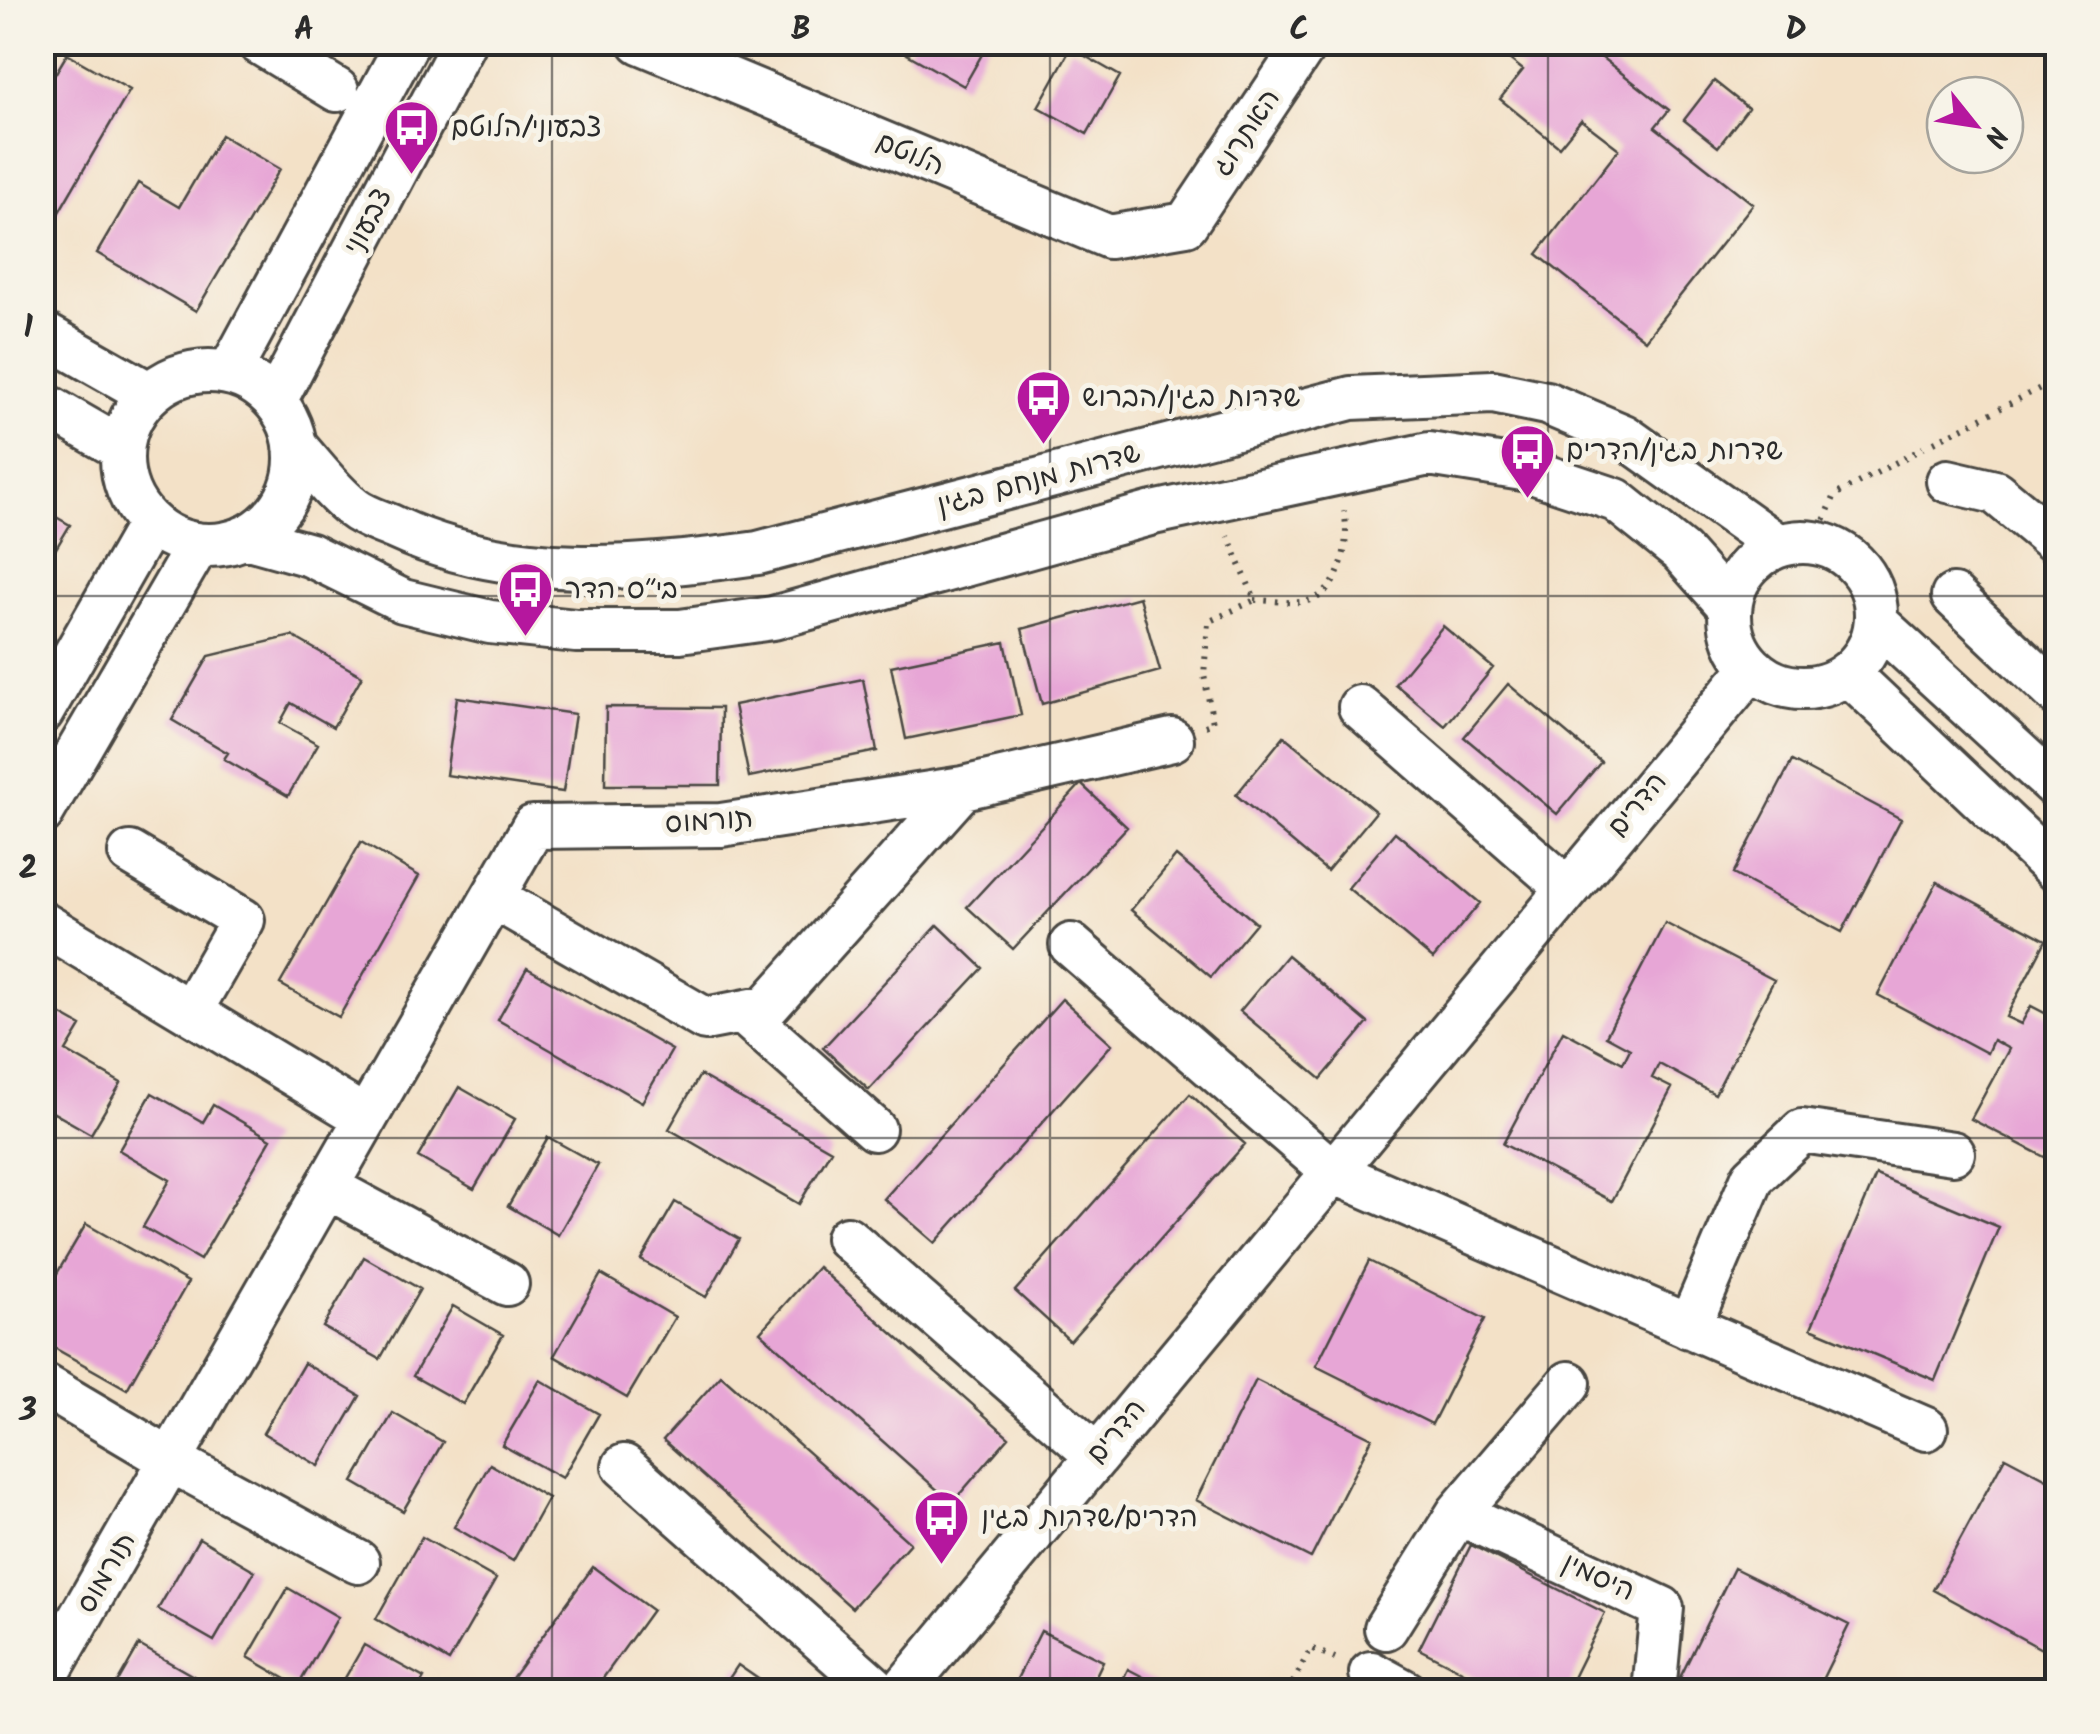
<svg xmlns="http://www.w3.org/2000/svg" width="2100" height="1734" viewBox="0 0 2100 1734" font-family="Kalam,'Playpen Sans Hebrew',sans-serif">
  <rect width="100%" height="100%" fill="#f7f3e8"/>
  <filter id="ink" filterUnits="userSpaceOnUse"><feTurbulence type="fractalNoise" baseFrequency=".01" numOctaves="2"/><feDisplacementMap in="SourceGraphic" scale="20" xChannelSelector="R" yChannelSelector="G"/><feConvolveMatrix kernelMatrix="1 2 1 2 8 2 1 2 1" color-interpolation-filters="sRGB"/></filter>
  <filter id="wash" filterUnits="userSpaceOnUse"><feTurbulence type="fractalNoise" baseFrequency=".0048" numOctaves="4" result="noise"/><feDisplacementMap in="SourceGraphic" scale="40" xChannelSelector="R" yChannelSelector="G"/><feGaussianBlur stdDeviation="2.25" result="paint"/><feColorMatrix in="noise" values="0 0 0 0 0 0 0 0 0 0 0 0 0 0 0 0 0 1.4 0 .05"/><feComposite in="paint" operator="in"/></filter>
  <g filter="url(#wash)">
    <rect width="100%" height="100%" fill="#f3e1c7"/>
    <g id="blocks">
      <path fill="#e7a6d6" d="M913,42H989L964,86L907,54Z
        M1488,42H1598L1592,50L1669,110L1655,127L1753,204L1645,340L1537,254L1619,149L1581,120L1559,147L1500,99L1523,70Z
        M1071,48L1120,76L1087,134L1038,107Z
        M67,54L130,90L48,231L42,228V96Z
        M1714,81L1748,108L1718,147L1684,120Z
        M221,135L280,169L196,311L97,253L138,183L179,207Z
        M42,509L70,525L42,572Z
        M1139,597L1160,671L1042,704L1022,629Z
        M1443,626L1493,668L1445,726L1395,684Z
        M292,636L362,676L333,727L291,703L280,723L318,744L288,796L224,759L228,753L172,720L209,656Z
        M1005,642L1021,715L906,739L891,666Z
        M863,679L877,751L749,777L734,705Z
        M1508,684L1601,762L1557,814L1464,737Z
        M457,697L575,714L563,792L446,775Z
        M606,707L721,708L720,785H605Z
        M1284,736L1376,812L1327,871L1236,795Z
        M1792,761L1901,819L1842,932L1733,874Z
        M1081,784L1127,827L1013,949L967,907Z
        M1395,832L1480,903L1433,959L1348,888Z
        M361,842L419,876L339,1017L280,984Z
        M1176,856L1256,923L1211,977L1131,910Z
        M1937,882L2046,940L2006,1017L2021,1024L2031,1006L2058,1020V1164L1971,1119L2009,1049L1993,1040L1987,1053L1878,995Z
        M1665,923L1774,980L1715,1094L1659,1064L1652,1078L1672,1088L1612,1201L1503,1144L1563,1031L1623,1063L1630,1049L1606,1036Z
        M938,925L983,968L869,1090L823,1048Z
        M1287,955L1368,1023L1321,1079L1240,1011Z
        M527,968L672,1050L642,1102L498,1020Z
        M1062,999L1112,1044L935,1243L884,1199Z
        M42,1004L81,1026L66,1051L121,1083L91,1134L42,1106Z
        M700,1075L831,1150L799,1204L669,1129Z
        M459,1087L515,1119L474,1189L418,1157Z
        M152,1093L203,1122L213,1105L271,1139L200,1260L143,1227L170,1180L119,1150Z
        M1190,1094L1245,1144L1070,1341L1015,1291Z
        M548,1137L598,1165L558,1235L508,1206Z
        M1876,1175L1999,1227L1935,1380L1811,1328Z
        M675,1202L739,1239L706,1297L641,1260Z
        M86,1224L188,1282L127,1389L42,1341V1299Z
        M364,1257L420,1289L380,1359L323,1327Z
        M1369,1261L1485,1319L1432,1424L1316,1366Z
        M818,1267L1009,1437L952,1503L760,1332Z
        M601,1274L675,1317L627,1398L554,1356Z
        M453,1306L503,1335L463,1404L413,1376Z
        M304,1363L360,1396L319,1466L263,1433Z
        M721,1375L910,1543L852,1608L663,1440Z
        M540,1380L599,1414L562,1478L502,1445Z
        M1256,1380L1372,1438L1311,1558L1196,1500Z
        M393,1413L443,1442L403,1511L353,1482Z
        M2005,1457L2058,1485V1658L1933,1590Z
        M490,1464L548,1498L513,1561L454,1527Z
        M422,1537L496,1579L449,1661L376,1619Z
        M199,1538L255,1571L214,1641L158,1609Z
        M1471,1545L1605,1613L1566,1692H1503L1419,1649Z
        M593,1567L652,1610L593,1692H502Z
        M1734,1568L1849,1625L1816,1692H1673Z
        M288,1588L338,1617L298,1686L248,1657Z
        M1041,1631L1103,1661L1088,1692H1038L1016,1681Z
        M139,1645L195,1677L186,1692H112Z
        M364,1645L424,1678L416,1692H337Z
        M738,1665L777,1692H720Z
        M1128,1669L1155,1683L1151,1692H1117Z"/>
    </g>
  </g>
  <g filter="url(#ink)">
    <use href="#blocks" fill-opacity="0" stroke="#494642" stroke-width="2.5"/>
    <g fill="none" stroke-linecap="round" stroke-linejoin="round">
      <defs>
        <path id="minor" d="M258,42L337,90
          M640,42L1109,237L1186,224L1307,42
          M42,333L150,394
          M122 458a87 87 0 1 1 174 0a87 87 0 1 1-174 0Z
          M229,373L408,42
          M275,401L464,42
          M42,403L122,449
          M295,446C313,466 332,492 353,508C364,517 382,522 395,528C509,581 636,570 758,553L1351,398L1493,392L1546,403L1624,436L1777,545
          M1948,481L1995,492L2058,544
          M245,537L310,555L403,601L490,622L576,631H680L773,618L1153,513L1429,454L1523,469L1616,500L1681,552L1729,606
          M1730 615a73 73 0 1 1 146 0a73 73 0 1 1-146 0Z
          M1953,596L2058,695
          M1877,623L2058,789
          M1848,673L2058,872
          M1360,707L1568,889
          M42,712L150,523
          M42,813L198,545
          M130,853L243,920L190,1012
          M493,897L705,1019L767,1007L963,788
          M42,923L366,1118L42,1684
          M1071,945L1333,1172L1926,1429
          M742,1012L874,1129
          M366,1118L533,827L721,825L963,788L1172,740
          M327,1187L507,1284
          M847,1238L1097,1456
          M1689,1327L1753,1177L1802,1131L1953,1153
          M42,1384L172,1461L358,1562
          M624,1466L880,1692
          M1458,1513L1662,1608L1654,1692
          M1386,1628L1458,1513L1569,1383
          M1371,1673L1406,1692
          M901,1692L1752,668"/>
      </defs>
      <use href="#minor" stroke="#494642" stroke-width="48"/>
      <path stroke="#494642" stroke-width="6" stroke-dasharray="2.5 8" stroke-linecap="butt" d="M1934,442L2058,379
        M1816,539L1835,495L1923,448
        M1255,600C1271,600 1295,605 1311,600C1343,590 1350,538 1344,511
        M1205,726L1213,723L1204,675L1208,622L1255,600L1228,536
        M1288,1692L1311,1648L1335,1658"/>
      <use href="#minor" stroke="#fff" stroke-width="42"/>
    </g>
  </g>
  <path fill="none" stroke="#2b2b2b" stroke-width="2.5" stroke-opacity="0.55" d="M552,42V1692M1050,42V1692M1548,42V1692M42,596H2058M42,1138H2058"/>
  <defs>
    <symbol id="bus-pin" viewBox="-11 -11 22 30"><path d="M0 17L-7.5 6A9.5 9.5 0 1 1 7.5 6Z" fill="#b5179e" stroke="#f7f3e8"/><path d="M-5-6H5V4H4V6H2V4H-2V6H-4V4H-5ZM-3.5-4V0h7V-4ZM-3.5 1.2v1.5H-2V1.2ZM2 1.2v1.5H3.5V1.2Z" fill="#fff"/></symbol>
  </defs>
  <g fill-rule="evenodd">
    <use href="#bus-pin" x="380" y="96" width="63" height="86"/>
    <use href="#bus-pin" x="1012" y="366" width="63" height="86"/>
    <use href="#bus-pin" x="1496" y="420" width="63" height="86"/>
    <use href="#bus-pin" x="494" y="558" width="63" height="86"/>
    <use href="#bus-pin" x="910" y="1486" width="63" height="86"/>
  </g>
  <g text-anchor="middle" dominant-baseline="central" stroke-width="10" stroke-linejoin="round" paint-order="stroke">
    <g font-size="28" fill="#2b2b2b" stroke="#f7f3e8" text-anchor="start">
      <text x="451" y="128">צבעוני/הלוטם</text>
      <text x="1082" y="398">שדרות בגין/הברוש</text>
      <text x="1566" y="451">שדרות בגין/הדרים</text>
      <text x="565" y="590">בי״ס הדר</text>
      <text x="981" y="1518">הדרים/שדרות בגין</text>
    </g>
    <g font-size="28" fill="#2b2b2b" stroke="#f7f3e8">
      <text transform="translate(1247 133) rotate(-56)">האתרוג</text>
      <text transform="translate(910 155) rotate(23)">הלוטם</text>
      <text transform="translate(369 222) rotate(-62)">צבעוני</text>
      <text transform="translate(1039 480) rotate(-15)">שדרות מנחם בגין</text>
      <text transform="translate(1638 805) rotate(-50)">הדרים</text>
      <text transform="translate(709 822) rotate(-4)">תורמוס</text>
      <text transform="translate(1117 1432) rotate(-50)">הדרים</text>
      <text transform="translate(107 1573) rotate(-60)">תורמוס</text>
      <text transform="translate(1598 1578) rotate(25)">היסמין</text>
    </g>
  </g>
  <rect width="2100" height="1734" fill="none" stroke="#f7f3e8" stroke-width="110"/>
  <g transform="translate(1975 125) rotate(120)"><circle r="48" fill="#f7f3e8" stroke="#a5a39c" stroke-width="2.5"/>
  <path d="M0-8L18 38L0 25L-18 38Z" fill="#b5179e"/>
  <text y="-15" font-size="28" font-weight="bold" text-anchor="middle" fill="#2b2b2b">N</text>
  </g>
  <rect x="55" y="55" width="1990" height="1624" fill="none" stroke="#2b2b2b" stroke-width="4"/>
  <g font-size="32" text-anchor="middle" font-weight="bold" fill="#2b2b2b">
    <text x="304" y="39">A</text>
    <text x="801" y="39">B</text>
    <text x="1299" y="39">C</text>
    <text x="1796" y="39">D</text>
    <text x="28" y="337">1</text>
    <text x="28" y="878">2</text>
    <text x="28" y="1420">3</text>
  </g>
</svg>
